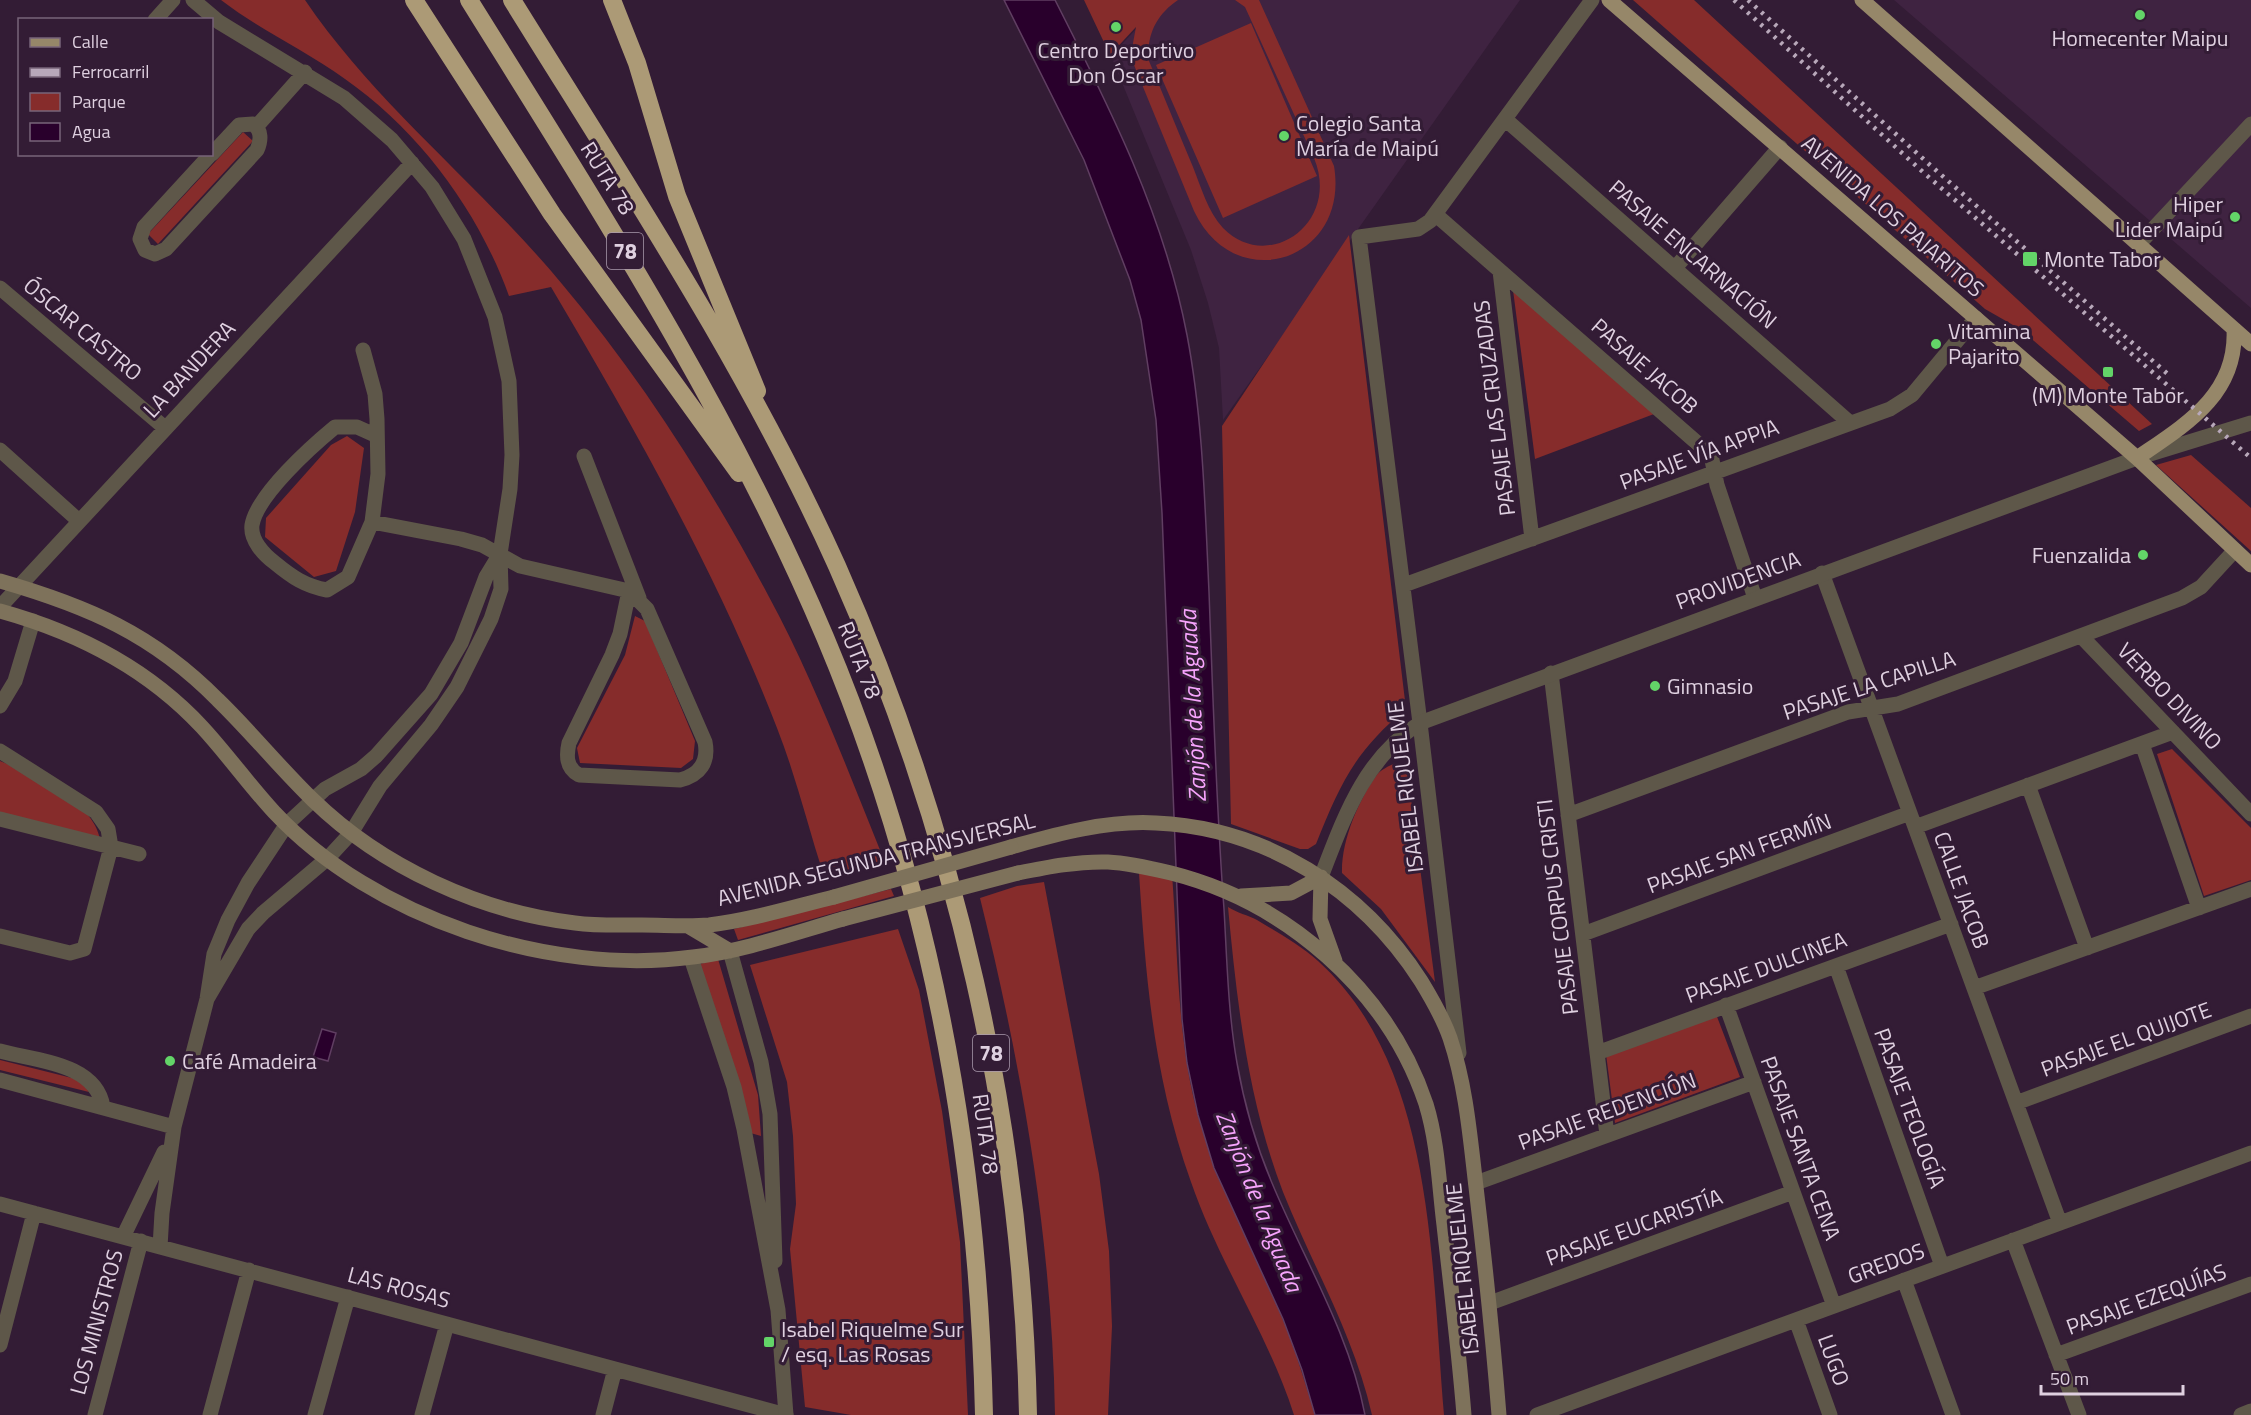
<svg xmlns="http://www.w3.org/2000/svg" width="2251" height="1415" viewBox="0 0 2251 1415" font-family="'Titillium Web',sans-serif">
  <rect width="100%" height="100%" fill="#331c35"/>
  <path fill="#3f2341" d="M1163,0H1520L1223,420L1219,348L1208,303L1191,250L1111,56Z
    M1894,0H2251V308Z"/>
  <path fill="#862c2b" d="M221,0H305C377,106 481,186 562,284C642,379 710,486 768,595C814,680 848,771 884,860L824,876C808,827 796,776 777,728C718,575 635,429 551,287L509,296C478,210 419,131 345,79C305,50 260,30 221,0Z
    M1084,0H1178C1157,14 1146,35 1149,61C1164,96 1178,132 1193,167C1201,187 1208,212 1223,228C1268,274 1341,223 1314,158L1245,7L1235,0H1259L1334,166C1350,261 1235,298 1194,211L1134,65L1133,43L1136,27L1110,55Z
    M1633,0H1694L2152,424L2139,431L2020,329L1985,309Z
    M1251,23L1317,176L1223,218L1156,65Z
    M243,132L253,141L158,244L148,234Z
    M1349,235L1406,709C1355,751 1340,784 1316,844L1308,849H1300L1231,824L1222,426Z
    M1513,290L1654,414L1535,459Z
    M347,436L364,448L355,512L336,571L314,577L265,537L266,518L331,445Z
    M2191,455L2251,508V551L2156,465Z
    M635,616L645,621L695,741L693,759L681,768L580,763L577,748L625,655Z
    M2172,749L2251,828V880L2204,896L2157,754Z
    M0,761C33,774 93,801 100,839L0,813Z
    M1395,763L1408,776L1435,982L1381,909L1342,873C1341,842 1358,801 1376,776C1380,770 1389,766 1395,763Z
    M1139,873L1172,874C1178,952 1177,1044 1199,1118C1219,1189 1255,1252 1283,1320C1296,1351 1305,1383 1315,1415H1294C1268,1334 1219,1263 1191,1182C1154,1078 1146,982 1139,873Z
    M1044,882L1099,1174L1109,1251L1112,1326L1108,1415H1055C1052,1240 1022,1067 980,898L1017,886Z
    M891,889L894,896L738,940L734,929Z
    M1228,907C1237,913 1248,915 1257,920C1277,932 1300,945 1318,961C1436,1067 1431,1268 1444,1415H1372C1354,1335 1313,1267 1283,1192C1248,1101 1237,1003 1228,907Z
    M898,929L919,990L942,1111L960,1242L968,1415H851L805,1407L790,1249L796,1204L793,1136L787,1082L750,965Z
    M718,959L758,1095L761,1136L747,1132L700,964Z
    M1716,1014L1740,1077L1615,1123L1606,1054Z
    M0,1060L80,1080L89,1092L0,1070Z"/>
  <path fill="#29002c" stroke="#603e62" stroke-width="1.5" d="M1004,0H1055C1110,108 1164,215 1187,335C1203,419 1205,507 1209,592C1213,698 1216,803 1224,909C1227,960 1228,1012 1237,1063C1244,1103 1256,1145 1272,1183C1304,1260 1349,1332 1365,1415H1315L1302,1370L1283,1319L1214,1168L1198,1115L1187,1063L1182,1019L1162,513L1156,420L1141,320L1130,280L1084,160Z
    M322,1029L336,1033L328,1061L313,1057Z"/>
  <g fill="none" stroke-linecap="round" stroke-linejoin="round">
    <path stroke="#5e5749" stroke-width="15" d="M193,0L219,22L344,98L392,140L432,187L464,239L495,317L509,381L512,455L510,489L500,554L501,589L491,619L457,687L431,725L380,786L351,833L328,858L263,913L248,929L207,999
      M155,20L173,0
      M1505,119L1850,423
      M256,127L305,72
      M211,154L144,227L140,239L145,250L155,254L166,249L257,150C261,141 262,130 253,124L239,125L212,154
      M1435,214L1711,455L1717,485L1755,598
      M2139,244L2251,124
      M1675,268L1780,147
      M1500,271L1532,539
      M0,288L165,428
      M363,350L375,394L377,419L378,474L372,522L348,577L327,590C305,586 292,577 275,563C264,555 250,540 252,525C257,495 312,446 335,427H357L377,436
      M0,450L79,521
      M584,456L639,598
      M372,522L461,539L482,545L520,566L629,591L647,609L705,742C709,762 700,775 680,780L579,775C566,768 566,756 569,743L612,655L620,634L629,591
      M1822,573L2060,1223
      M1404,585L1890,409L1912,395L1976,318
      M0,607L412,163
      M2081,636L2251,814
      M1551,673L1607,1135
      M0,706L15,681L33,621
      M1420,723L1359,237L1418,229L1430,221L1592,0
      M2142,744L2199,908
      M0,751L96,812L108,829L111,847L84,949L70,953L0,936
      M2028,785L2087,948
      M1568,815L1848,712L1898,704L2182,598L2201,587L2235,550
      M0,819L139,854
      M1915,827L2173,732
      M1583,934L1910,813
      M1836,966L1942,1266
      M1974,988L2251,889
      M1726,1005L1834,1306
      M0,1051C36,1061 96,1063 103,1107
      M1597,1053L1951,924
      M0,1080L174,1127
      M2016,1103L2251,1016
      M1476,1183L1754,1082
      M0,1204L786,1415
      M123,1237L164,1152
      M2013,1240L2079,1415
      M160,1247L162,1213L174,1127L207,999L214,954L228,920L248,883L287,824L325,789L361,769L376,756L431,694L461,643L486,577L500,554
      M1904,1280L1953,1415
      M1490,1303L1793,1192
      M1796,1320L1830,1415
      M0,1345L34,1213
      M2056,1355L2251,1284
      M95,1415L141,1241
      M210,1415L249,1270
      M315,1415L348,1297
      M422,1415L447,1324
      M603,1415L615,1369
      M1537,1415L2251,1153
      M2241,1415L2251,1411"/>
    <path stroke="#5e5749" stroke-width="15" d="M1420,723L1459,1053
      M1321,877C1344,818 1364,758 1420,723L2137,458L2251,423
      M730,951L761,1062L770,1114L775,1261
      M691,958L734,1087L744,1129L778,1310L786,1415"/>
    <path stroke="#7e725b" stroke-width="15" d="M0,581C87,606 153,634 218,700C251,732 280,768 313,800C382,867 480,912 575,923C597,926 620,925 642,925C664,925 687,927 709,925C751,920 793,907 834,897
      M0,611C76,632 148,669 202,727C227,754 249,785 274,812C374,919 550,976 693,957C744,951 794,933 843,919
      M1011,847C1057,834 1108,820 1156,823C1266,828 1362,889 1421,981C1432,999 1443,1018 1450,1038C1466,1086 1470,1136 1476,1187C1485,1263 1493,1339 1499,1415
      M1018,873C1048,867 1078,861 1108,862C1129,863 1150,868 1171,873C1286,902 1388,990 1426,1104C1438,1143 1439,1185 1444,1225C1451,1288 1459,1352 1464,1415
      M1321,877L1320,919L1335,961
      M1241,896L1291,893L1321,877
      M688,926L730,951"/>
    <path stroke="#968769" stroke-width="15" d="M1609,0L2137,458L2251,565
      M1862,0L2251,344
      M2137,458C2185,425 2237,395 2234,330"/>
    <path stroke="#ac9a76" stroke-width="18" d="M414,0L552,214L739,473
      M469,0C598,207 730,412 825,637C929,884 978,1148 984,1415
      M512,0C626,184 748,368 837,566C956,834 1022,1122 1028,1415
      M612,0L637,63L677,196L757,391"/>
    <path stroke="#b8a8ba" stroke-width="4.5" stroke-dasharray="3 6" stroke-linecap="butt" d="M1734,0L1924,173L2251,458
      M1748,0L1930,165L2170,376"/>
    <path stroke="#7e725b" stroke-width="15" d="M834,897L1011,847
      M843,919L1018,873"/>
  </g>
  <g fill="#63d468" stroke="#331c35" stroke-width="2">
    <circle cx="2140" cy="15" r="6"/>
    <circle cx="1116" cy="27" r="6"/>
    <circle cx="1284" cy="136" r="6"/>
    <circle cx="2235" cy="217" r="6"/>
    <rect x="2022" y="251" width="16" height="16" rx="3"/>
    <circle cx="1936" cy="344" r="6"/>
    <rect x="2102" y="366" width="12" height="12" rx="3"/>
    <circle cx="2143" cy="555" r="6"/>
    <circle cx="1655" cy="686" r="6"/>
    <circle cx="170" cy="1061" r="6"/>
    <rect x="763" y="1336" width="12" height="12" rx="3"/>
  </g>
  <g text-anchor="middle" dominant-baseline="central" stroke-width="6" stroke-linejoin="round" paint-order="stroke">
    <g fill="#331c35" stroke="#ab9aad" stroke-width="1.5">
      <rect x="607" y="233" width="36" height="36" rx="4.5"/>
      <rect x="973" y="1035" width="36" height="36" rx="4.5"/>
    </g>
    <g font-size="21" font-weight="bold" fill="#dfd0e0">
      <text x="625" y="251">78</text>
      <text x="991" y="1053">78</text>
    </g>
    <g font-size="22" fill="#dfd0e0" stroke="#331c35" text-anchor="start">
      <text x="2140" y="38" text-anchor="middle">Homecenter Maipu</text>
      <text x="1116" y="50" text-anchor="middle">Centro Deportivo<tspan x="1116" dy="25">Don Óscar</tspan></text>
      <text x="1296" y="123">Colegio Santa<tspan x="1296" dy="25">María de Maipú</tspan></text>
      <text x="2223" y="204" text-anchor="end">Hiper<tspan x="2223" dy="25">Lider Maipú</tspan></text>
      <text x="2044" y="259">Monte Tabor</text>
      <text x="1948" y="331">Vitamina<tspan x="1948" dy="25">Pajarito</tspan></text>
      <text x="2108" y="395" text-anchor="middle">(M) Monte Tabor</text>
      <text x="2131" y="555" text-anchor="end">Fuenzalida</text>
      <text x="1667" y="686">Gimnasio</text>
      <text x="182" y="1061">Café Amadeira</text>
      <text x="781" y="1329">Isabel Riquelme Sur<tspan x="781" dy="25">/ esq. Las Rosas</tspan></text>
    </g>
    <g font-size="22" fill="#dfd0e0" stroke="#331c35">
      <text transform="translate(608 178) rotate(58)">RUTA 78</text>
      <text transform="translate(1893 216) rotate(41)">AVENIDA LOS PAJARITOS</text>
      <text transform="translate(1693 254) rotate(41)">PASAJE ENCARNACIÓN</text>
      <text transform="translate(83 329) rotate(40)">ÓSCAR CASTRO</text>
      <text transform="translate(1645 366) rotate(41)">PASAJE JACOB</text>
      <text transform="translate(189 369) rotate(-47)">LA BANDERA</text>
      <text transform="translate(1494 408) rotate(-97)">PASAJE LAS CRUZADAS</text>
      <text transform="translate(1699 454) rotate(-20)">PASAJE VÍA APPIA</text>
      <text transform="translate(1738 580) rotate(-20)">PROVIDENCIA</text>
      <text transform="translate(860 660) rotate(68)">RUTA 78</text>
      <text transform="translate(1869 685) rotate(-18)">PASAJE LA CAPILLA</text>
      <text transform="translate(2170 696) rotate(46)">VERBO DIVINO</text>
      <text transform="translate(1405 787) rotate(-97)">ISABEL RIQUELME</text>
      <text transform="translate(1739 853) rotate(-20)">PASAJE SAN FERMÍN</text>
      <text transform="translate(876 859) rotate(-14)">AVENIDA SEGUNDA TRANSVERSAL</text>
      <text transform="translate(1962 890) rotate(70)">CALLE JACOB</text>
      <text transform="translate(1557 907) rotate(-97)">PASAJE CORPUS CRISTI</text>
      <text transform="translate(1766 967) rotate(-20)">PASAJE DULCINEA</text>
      <text transform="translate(2126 1039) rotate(-20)">PASAJE EL QUIJOTE</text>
      <text transform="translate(1910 1108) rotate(70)">PASAJE TEOLOGÍA</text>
      <text transform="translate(1607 1111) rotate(-20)">PASAJE REDENCIÓN</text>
      <text transform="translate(986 1134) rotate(82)">RUTA 78</text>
      <text transform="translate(1801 1148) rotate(70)">PASAJE SANTA CENA</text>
      <text transform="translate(1634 1227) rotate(-20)">PASAJE EUCARISTÍA</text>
      <text transform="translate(1886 1263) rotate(-20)">GREDOS</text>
      <text transform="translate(1462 1269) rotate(-96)">ISABEL RIQUELME</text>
      <text transform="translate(399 1287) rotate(15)">LAS ROSAS</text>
      <text transform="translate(2146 1299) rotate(-20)">PASAJE EZEQUÍAS</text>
      <text transform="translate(96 1322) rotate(-75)">LOS MINISTROS</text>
      <text transform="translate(1834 1360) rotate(70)">LUGO</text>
    </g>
    <g font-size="24" font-style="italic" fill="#f7a4fd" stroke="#331c35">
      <text transform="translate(1192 706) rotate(-93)">Zanjón de la Aguada</text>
      <text transform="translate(1260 1201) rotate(68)">Zanjón de la Aguada</text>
    </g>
  </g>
  <rect x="18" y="18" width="195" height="138" fill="#331c35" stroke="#786479" stroke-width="1.5"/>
  <rect x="30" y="38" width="30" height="9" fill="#968769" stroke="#786479" stroke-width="1.5"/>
  <text x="72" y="48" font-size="18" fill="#dfd0e0">Calle</text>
  <rect x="30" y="68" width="30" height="9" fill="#b8a8ba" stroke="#786479" stroke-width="1.5"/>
  <text x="72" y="78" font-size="18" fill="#dfd0e0">Ferrocarril</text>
  <rect x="30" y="93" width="30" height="18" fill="#862c2b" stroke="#786479" stroke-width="1.5"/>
  <text x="72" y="108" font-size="18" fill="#dfd0e0">Parque</text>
  <rect x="30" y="123" width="30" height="18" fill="#29002c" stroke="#786479" stroke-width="1.5"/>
  <text x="72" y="138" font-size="18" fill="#dfd0e0">Agua</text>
  <path d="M2041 1385v9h142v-9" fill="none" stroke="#dfd0e0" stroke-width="3"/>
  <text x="2050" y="1385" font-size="18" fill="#dfd0e0" stroke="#331c35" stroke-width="4.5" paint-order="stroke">50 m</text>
</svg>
